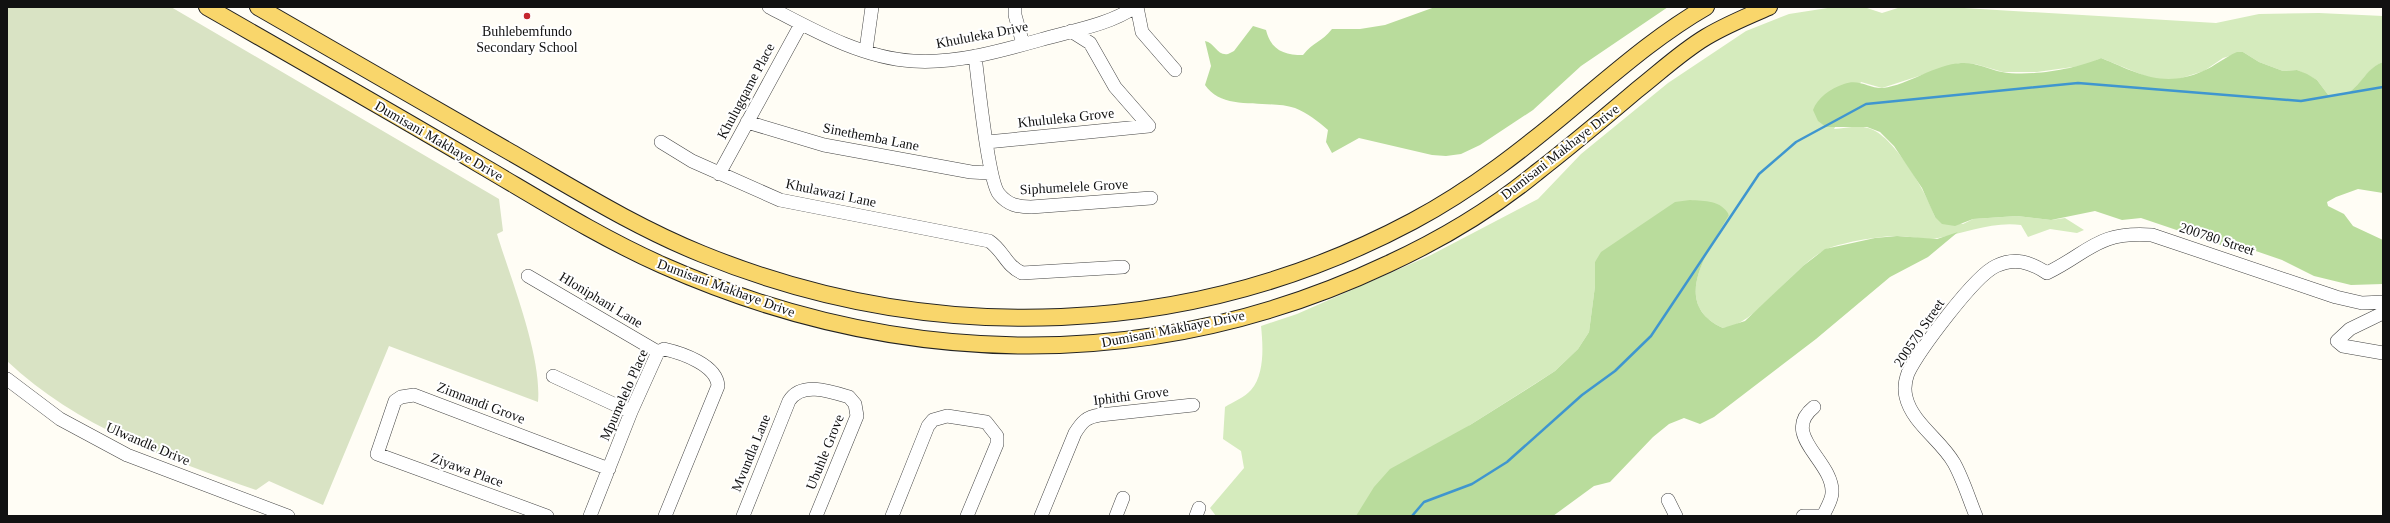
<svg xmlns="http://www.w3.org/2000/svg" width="2390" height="523" viewBox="0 0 2390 523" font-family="Georgia,serif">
  <rect width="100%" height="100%" fill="#fffdf5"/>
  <path fill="#d5ebbd" d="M1834,7H1864L1882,13L1901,7L1964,8L2216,23L2259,14L2319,13L2383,16V62C2359,72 2362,97 2329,96L2317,80L2297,70L2283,71L2259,62L2243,52L2223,58L2204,71L2172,81L2150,78L2101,58L2087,65L2037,72H2003L1975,64L1959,63L1882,88L1861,82L1834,129C1844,128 1859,125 1868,128C1893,134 1927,193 1935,217L1963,224L1973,219L2017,216L2051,220L2065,218L2084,230L2077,233L2050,229L2028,237L2021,225C1994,221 1965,233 1938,238C1926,241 1911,236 1899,236C1884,235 1837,243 1825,250C1793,266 1756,326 1723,328C1668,303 1710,249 1729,214L1595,262V286L1589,332L1578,349L1555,371L1470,425L1356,516H1216L1210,508L1244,468L1241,451L1223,439L1225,407C1233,402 1245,397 1251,390C1265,374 1263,345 1261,326L1297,314L1431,255L1538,199L1581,154L1668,83L1746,31L1789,14Z"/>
  <path fill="#b9dc9c" d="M1435,7H1668L1581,66L1533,110L1480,145L1461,154L1446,156L1432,155L1359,138L1332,153L1326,142L1328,130C1318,121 1307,113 1295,108C1267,99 1223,112 1205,85L1211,66L1205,41C1215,43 1217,56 1228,54L1234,51L1253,26L1266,30C1271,50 1284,55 1303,55C1313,42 1322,42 1332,29H1360L1385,25Z
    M2237,52H2243L2259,62L2283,71L2297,70L2307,74L2317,80L2329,96C2362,97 2359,71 2383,62V193L2358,189L2336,197L2327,202L2328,206L2344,214L2353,226L2383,240V284L2351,285L2314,276L2282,260L2250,249L2221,245L2141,218L2122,220L2095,211L2051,220L2017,216L1973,219L1955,226L1942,224L1935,217L1922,188L1894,146L1880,132L1867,127H1826L1818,121L1813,110C1818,97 1830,89 1844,84C1859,78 1870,89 1883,88C1908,85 1936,64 1961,63C1976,62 1988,69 2002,72C2029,77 2077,69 2101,58C2138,73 2163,89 2203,71C2215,66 2225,57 2237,52Z
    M1690,200C1705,201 1721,200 1729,215C1710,249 1668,303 1723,328L1745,321L1803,266L1825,249L1875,238L1897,236L1937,239L1958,232L1928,257L1890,277L1816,339L1714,417L1700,424L1684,418L1669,424L1653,437L1610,482L1594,486L1553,516H1356L1374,487L1390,469L1470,425L1535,384L1555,371L1578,349L1589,332L1595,286V262L1601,252L1675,202Z"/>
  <path fill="#d9e3c4" d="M7,7H171L499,199L503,231L497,234C511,280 542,356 538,402L389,346L323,505L269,481L256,490C168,459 77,427 7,361Z"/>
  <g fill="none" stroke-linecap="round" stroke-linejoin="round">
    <path stroke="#3f96cf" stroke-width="2.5" d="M1412,516L1424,502L1472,484L1507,462L1582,395L1615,371L1651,336L1759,174L1796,142L1866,104L2078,83L2301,101L2383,87"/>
    <defs>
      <path id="minor" d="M769,7C813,30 862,58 913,61C957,64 1004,50 1047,38C1076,30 1110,24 1135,7
        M1015,7V15L1023,44
        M1137,7L1142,32L1175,70
        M866,50L872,7
        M975,56C978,79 988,181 999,194C1008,205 1018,207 1031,207L1151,198
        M747,122L824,145L971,172L990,173
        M661,142L692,161L780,200L989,241C1003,250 1006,266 1022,273L1123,267
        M987,142L1149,126L1115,87L1090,43L1071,31
        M719,174L801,24
        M528,276L658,352
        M2383,313L2350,329L2337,341L2343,346L2383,353
        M553,376L631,412
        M7,379L60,419L127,455L288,516
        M1814,407C1779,435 1834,461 1832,493C1832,500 1826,509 1823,516
        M1668,500L1676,516
        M547,516L377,454L395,401L401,397L414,395L609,469
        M590,516L631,412L658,352L664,349C682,353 717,365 718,386L665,516
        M743,516L789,401C801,381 830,391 849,397L855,404L857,416L816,516
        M892,516L928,426L933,420L947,416L986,422L997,436V444L967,516
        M1041,516L1075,433C1082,422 1086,417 1100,415L1193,405
        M1116,516L1123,498
        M1196,516L1199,508
        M1803,516H1820
        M1976,516C1969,499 1963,479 1954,463C1941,440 1912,423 1906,397C1904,389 1905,381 1908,373C1919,351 1974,276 1996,266C2015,257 2030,262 2047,273C2090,252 2097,231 2152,235L2336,297L2362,303L2383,302"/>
      <path id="major" d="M207,7C298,59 389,111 479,164C539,199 599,237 662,265C898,370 1153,375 1388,264C1440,240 1492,209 1536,173C1571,146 1604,118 1637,90C1660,72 1681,52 1706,37C1726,25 1748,16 1769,7
        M258,7C342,56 426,103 510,152C573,188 635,227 702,254C933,348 1192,339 1413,221C1473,189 1525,148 1577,104C1618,70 1659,34 1706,7"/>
    </defs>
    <use href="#minor" stroke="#444" stroke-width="14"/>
    <use href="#major" stroke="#222" stroke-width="18"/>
    <use href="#minor" stroke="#fff" stroke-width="13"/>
    <use href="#major" stroke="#f9d66b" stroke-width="16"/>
  </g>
  <circle fill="#c4262e" stroke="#fff" stroke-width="1.5" cx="527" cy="16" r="4"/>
  <g text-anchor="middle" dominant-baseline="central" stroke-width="4" stroke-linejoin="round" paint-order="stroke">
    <g font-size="14" fill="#111" stroke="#fff">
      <text x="527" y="31">Buhlebemfundo<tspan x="527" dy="16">Secondary School</tspan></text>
    </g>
    <g font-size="14" fill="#111" stroke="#fff">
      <text transform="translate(982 35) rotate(-11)">Khululeka Drive</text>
      <text transform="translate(746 91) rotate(-62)">Khulugqame Place</text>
      <text transform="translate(1066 118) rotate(-6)">Khululeka Grove</text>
      <text transform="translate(871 137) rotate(11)">Sinethemba Lane</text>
      <text transform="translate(439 141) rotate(30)">Dumisani Makhaye Drive</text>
      <text transform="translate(1560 152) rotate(-38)">Dumisani Makhaye Drive</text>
      <text transform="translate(1074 187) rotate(-3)">Siphumelele Grove</text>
      <text transform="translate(831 193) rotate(12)">Khulawazi Lane</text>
      <text transform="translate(2217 239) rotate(18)">200780 Street</text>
      <text transform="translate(726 288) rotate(20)">Dumisani Makhaye Drive</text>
      <text transform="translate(601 300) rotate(31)">Hloniphani Lane</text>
      <text transform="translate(1173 329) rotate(-11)">Dumisani Makhaye Drive</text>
      <text transform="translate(1919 333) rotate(-56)">200570 Street</text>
      <text transform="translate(624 395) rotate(-66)">Mpumelelo Place</text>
      <text transform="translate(1131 396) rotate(-7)">Iphithi Grove</text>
      <text transform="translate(481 403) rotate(21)">Zimnandi Grove</text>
      <text transform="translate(148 444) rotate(23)">Ulwandle Drive</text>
      <text transform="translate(825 452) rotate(-68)">Ubuhle Grove</text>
      <text transform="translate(751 453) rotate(-68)">Mvundla Lane</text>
      <text transform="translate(467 470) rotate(20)">Ziyawa Place</text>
    </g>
  </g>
  <rect width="2390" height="523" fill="none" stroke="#111111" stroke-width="16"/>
</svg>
